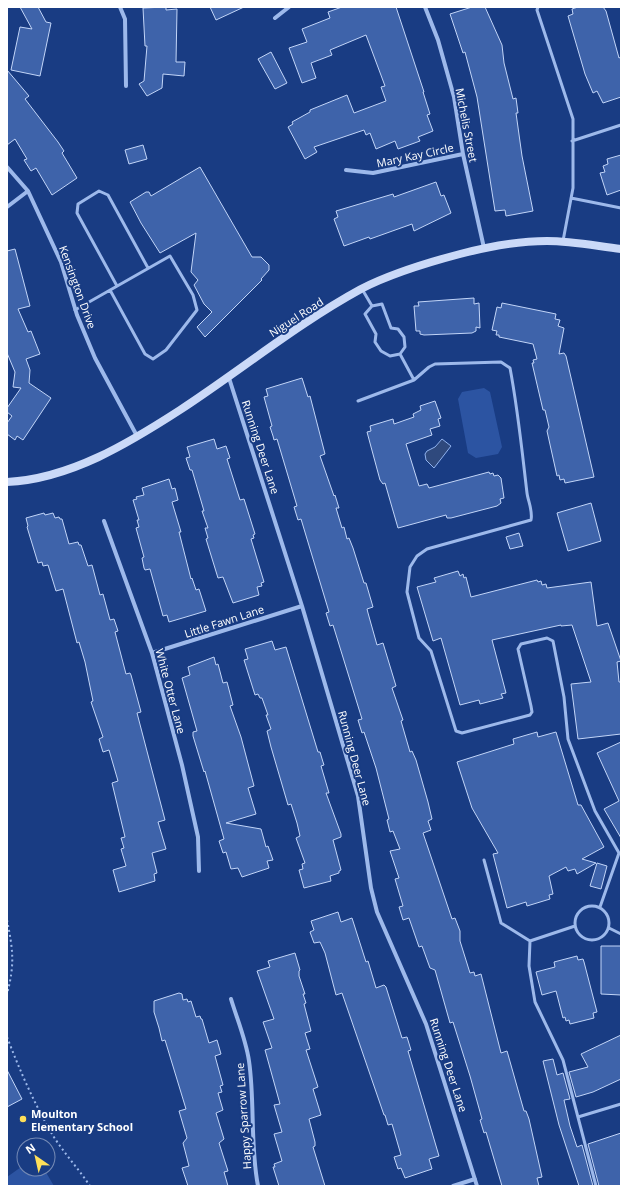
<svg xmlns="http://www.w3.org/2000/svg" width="628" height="1193" viewBox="0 0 628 1193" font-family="'Open Sans',sans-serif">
  <rect width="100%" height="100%" fill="#193c83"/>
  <path fill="#2c54a2" d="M484,388L490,392L502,447L498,454L476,458L468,453L458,399L462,392Z
    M24,1165V1169H44L54,1186H7V1177Z"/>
  <path fill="#2f497d" stroke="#90b2ee" d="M442,439L451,446L434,468L426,460L425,454L427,451L435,447Z"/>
  <path fill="#3e63aa" stroke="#c2d5f8" d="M20,7H38L46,22L51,23L40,76L11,70L20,27L32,29Z
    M166,7V10L177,9L176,62H185L184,76L163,74L162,88L147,96L139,84L144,81L147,46H145L143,8Z
    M210,7H244L216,20Z
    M342,7H396L424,92H423L430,114L427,115L433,131L418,137L420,141L398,149L395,141L376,149L370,133L366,135L364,130L314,147L317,152L305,159L288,127L293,124L292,122L310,112V110L347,95L354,113L386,101L381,87L385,86L366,35L330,50L332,55L311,63L316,78L302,83L289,48L307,42L302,29L330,18L328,12Z
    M472,7H485L502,45L504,63L513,99L516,98L518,113H516L522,156L533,211L506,216L505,210L495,211L477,97L465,52L463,53L450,14Z
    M578,7H603L606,11L619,58L621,57V97L603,103L597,91L593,93L585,74L568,16L573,14L572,9Z
    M271,52L287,83L275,89L258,59Z
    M7,70L29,96L25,99L58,142L64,151L62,153L77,178L52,195L36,168L31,171L24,160L27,159L15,139L7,145Z
    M143,145L147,159L129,164L125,150Z
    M621,155V190L607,195L600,173L605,172L603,166L608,164L607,159Z
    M200,167L252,257H261L269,265V270L261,279L262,280L205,337L197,327L212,312L204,304L194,285L198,280L191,272L196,233L160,253L141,223L130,202L146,192H149L151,196Z
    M436,182L441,196L444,195L451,213L414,231L412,224L370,239L369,237L344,246L334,219L338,217L336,211L393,194L394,197Z
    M15,249L30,306L18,309L28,332L31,331L40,354L26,359L30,370L29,383L51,398L23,440L17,436L15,440L7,434V423L12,416L7,412V408L21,388L13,387L15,372L7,353V251Z
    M474,298V304L479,303L480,328L476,327V331L472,333L424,335L420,334V331H416L414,306H419L418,302Z
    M502,303L556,314L555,319L560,320L558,326L564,328L559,354L564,353L566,356L594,477L565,483L564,479L560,480L559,475L557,476L547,431L549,427L545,410H543L532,363H534L533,360L537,359L533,344L499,337V335H496L497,331L492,330L497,307L501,308Z
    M302,378L308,397L310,396L325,454L320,456L334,496L335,495L339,508H336L342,528L344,527L347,539L349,538L353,548L364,583H366L373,607L367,609L368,613L377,645L383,643L396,686L392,688L403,720L401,721L410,752L412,751L416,760L428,802L432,819L428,821L431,830L423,833L452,919L455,918L460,931V941L470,973L474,972L475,976L481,974L501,1053L507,1051L524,1111H526L529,1119L542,1177L537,1178L539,1186H502L486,1132L484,1133L480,1120L482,1119L470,1076L453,1022L450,1023L435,970L430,968L422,946L419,947L409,918L403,920L399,907L403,906L395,879L399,878L390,851L400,849L393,831L390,832L387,820L389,819L376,768L364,732L362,733L358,720L362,719L333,625L330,626L326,613L329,612L301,519L298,520L294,507L297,506L277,439L274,440L273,436L270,427L272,426L264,397L268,396L266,389Z
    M435,401L441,418L438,419L440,426L430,429L432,435L406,444L419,486L427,484L429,488L489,472L490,474L493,473L494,476L498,475L501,478L504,498L500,499L501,503L497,506L451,518H447L446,515L398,528L385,483L383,484L380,480L367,432L371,431L370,426L393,419L394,424L414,417L413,414L421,410L420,406Z
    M214,439L217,449L226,446L230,458L227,459L240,500L244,499L255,534L253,535L254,538L251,539L264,582L261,583L262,586L257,587L259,595L233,603L223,577L218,578L206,539L208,538L205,528H208L202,511H204L192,470H190L186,458L190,457L187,447Z
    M169,479L172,489L175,488L178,500L172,502L181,532H179L191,579L192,578L196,590L199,589L206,611L169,622L167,615L163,616L150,569L145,570L144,568L142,558L144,557L136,528L139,527L137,520H139L133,500L137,499L136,497L144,495L142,488Z
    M591,503L601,541L568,551L557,513Z
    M44,513L45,515L53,513L55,518L59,517L60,519H62L69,544L78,542L79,545H81L88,566L92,565L100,595L103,594L110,620L114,619L118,631L115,632L126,674L130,673L131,675L141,712L137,713L165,820L158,822L166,849L152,853L157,873L154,874L155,881L119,892L113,870L126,866L121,849L124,848L121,838L125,837L112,783L118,781L109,750L103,752L99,739L103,737L91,702L93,701L85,662L79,642L77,643L63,589L56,591L48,565L43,566L42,562L38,563L27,527L28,526L26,518Z
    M519,533L523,546L510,549L506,537Z
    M458,571L460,576L463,574L464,578L466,577L471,597L537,580L538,582L541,581L542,585L546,584L547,588L591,582L597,626L608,623L621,661L617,662L619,682H621V734L578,739L571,684L591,682L572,625L561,626V625L492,640L506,693L501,694L503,698L480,704L479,700L460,705L441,638L433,641L417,587L436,582L434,578Z
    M272,641L275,650L286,647L318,752H320L323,762L324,765L321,766L329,793H326L341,834V837L333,840L341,870L339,871V873L330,876L331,881L304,888L299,870L303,869L302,864L305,863L296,838L300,836L297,823L291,804L288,805L271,747L267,731L271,729L266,715H268L262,698H260L258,694L255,695L244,660L248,659L245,649Z
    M214,657L216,665L218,664L223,683L227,682L233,705L230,706L241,737L254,786L248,788L256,814L226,823L261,829L266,847L268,846L273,860L267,861L269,868L242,877L238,868L231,869L226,852L223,853L219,841L224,839L205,771L204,772L193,736V732L197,731L182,678L190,675L188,667Z
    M537,732L538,737L556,732L578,805H581L604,847L582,859L596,863L577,874L575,869L568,871L566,867L549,876L553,894L549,895L550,899L527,906L526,902L507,908L493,854L498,853L472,808L457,762L514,744L513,739Z
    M621,742V838L604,809L619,801L597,753Z
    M597,863L607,866L601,889L590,886Z
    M338,912L341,922L352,918L366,962L368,961L376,988L384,985L386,987L402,1038L407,1037L411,1050L408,1051L439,1156L429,1159L432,1169L405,1178L401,1168L398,1169L394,1157L401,1155L392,1124L388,1125L385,1115H384L342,993L336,995L325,953L320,942L314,943L310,932L314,930L311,921Z
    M601,946H621V995L601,994Z
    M295,953L300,970L299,971V976L305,994H303L306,1003L304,1004L311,1031L305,1033L310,1049L306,1050L318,1087L313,1089L321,1115L309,1119L315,1142V1146L313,1147L325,1186H279L273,1167H275L274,1164L282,1161L274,1134L282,1132L274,1105L280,1104L265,1050L272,1048L263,1022L274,1019L257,971L270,967L268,961Z
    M577,956L578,960L583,959L584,962L597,1012L593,1013L594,1018L570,1024L569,1020L566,1021L565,1017L563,1018L556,991L542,995L536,972L555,967L554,962Z
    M179,993L182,994L183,1000L187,999L188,1002L191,1001L196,1017L200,1016L201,1019H202L209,1043L217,1040L221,1054L215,1056L223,1085L220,1086L222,1092L218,1093L223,1110L216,1113L224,1139L219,1143L228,1171L224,1172L228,1186H188L182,1168L189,1166L183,1143L187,1138L179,1111L186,1109L165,1040L162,1041L159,1028L154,1012V1001Z
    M621,1035V1079L593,1092L576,1097L569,1072L588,1067L581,1054Z
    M553,1059L557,1075L563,1073L570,1099L564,1100L570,1126L577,1147L582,1145L593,1186H579L559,1125L543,1061Z
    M7,1070L22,1099L7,1107Z
    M621,1133V1186H599L588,1144Z"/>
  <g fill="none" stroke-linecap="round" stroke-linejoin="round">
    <path stroke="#9db9eb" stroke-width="2" stroke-dasharray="2 3" stroke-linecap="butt" d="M7,920C13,950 15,964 7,994
      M7,1037C20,1071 34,1103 52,1134C63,1152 78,1168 90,1186"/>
    <path stroke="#9db9eb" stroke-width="3" d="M538,7L537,10L573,119V188L563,241
      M572,141L621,125
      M571,198L621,208
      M117,286L77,213L78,204L99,191L108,195L148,268
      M362,289L372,306
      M382,304L391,328L398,329L404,337L405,347L400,354L390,356L381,351L375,342L376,334L365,314L372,306Z
      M75,310L170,256L193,295L197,310L166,350L153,359L145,354L110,290
      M414,380L429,367L435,364L501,362L510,368C518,410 522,451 527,493C528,501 533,511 531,520L427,549L417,556L410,567L407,592L419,638L431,651L456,731L462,733L530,715L532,712L531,706L518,649L521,644L547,638L553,641L564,697L568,739L595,811L619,853L600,907
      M358,401L414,380L400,354
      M484,860L501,923L530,941
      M575 923a17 17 0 1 1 34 0a17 17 0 1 1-34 0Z
      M575,926L530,941L529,966L535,1002L563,1060L596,1186
      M609,928L621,934
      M578,1117L621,1104"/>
    <path stroke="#9db9eb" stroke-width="4" d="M120,7L125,19L126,86
      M425,7L438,40L454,97L463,154L484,248
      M275,18L289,7
      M7,167L28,191L61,262L77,315L95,358L137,436
      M346,170L373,173L463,154
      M7,207L28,191
      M229,378L302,606L358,796L371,888L377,912L426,1024L477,1186
      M104,521L152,653L182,765L198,837L199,871
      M152,653L302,606
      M231,999C237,1019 246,1040 249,1061C255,1102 250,1145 258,1186
      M453,1186L475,1179"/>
    <path stroke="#cad9f8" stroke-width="8" d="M7,482C70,479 129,443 180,410C241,370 297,324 361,289C392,273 426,263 460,254C487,247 518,241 547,241C572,241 596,246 621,249"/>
  </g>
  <circle fill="#fedf59" stroke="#193c83" stroke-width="1.5" cx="23" cy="1119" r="4"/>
  <g text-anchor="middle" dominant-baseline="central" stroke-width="4" stroke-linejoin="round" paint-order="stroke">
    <g font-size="11" fill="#fff" stroke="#193c83">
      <text transform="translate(467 125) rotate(79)">Michelis Street</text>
      <text transform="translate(415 155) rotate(-12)">Mary Kay Circle</text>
      <text transform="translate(78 287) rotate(70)">Kensington Drive</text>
      <text transform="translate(296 317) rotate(-33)">Niguel Road</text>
      <text transform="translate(261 447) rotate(72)">Running Deer Lane</text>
      <text transform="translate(224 621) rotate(-18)">Little Fawn Lane</text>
      <text transform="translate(171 691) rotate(75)">White Otter Lane</text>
      <text transform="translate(355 758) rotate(75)">Running Deer Lane</text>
      <text transform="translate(449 1065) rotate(72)">Running Deer Lane</text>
      <text transform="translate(243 1116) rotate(-94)">Happy Sparrow Lane</text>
    </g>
    <g font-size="11" font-weight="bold" fill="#fff" stroke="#193c83" text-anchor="start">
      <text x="31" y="1113">Moulton<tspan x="31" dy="13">Elementary School</tspan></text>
    </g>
  </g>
  <rect width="628" height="1193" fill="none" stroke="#ffffff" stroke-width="16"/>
  <g transform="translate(36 1157) rotate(326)"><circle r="19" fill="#193c83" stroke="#758ab5"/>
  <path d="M0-3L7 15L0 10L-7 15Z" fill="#fedf59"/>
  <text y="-6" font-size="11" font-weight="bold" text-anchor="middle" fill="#ffffff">N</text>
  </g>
</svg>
